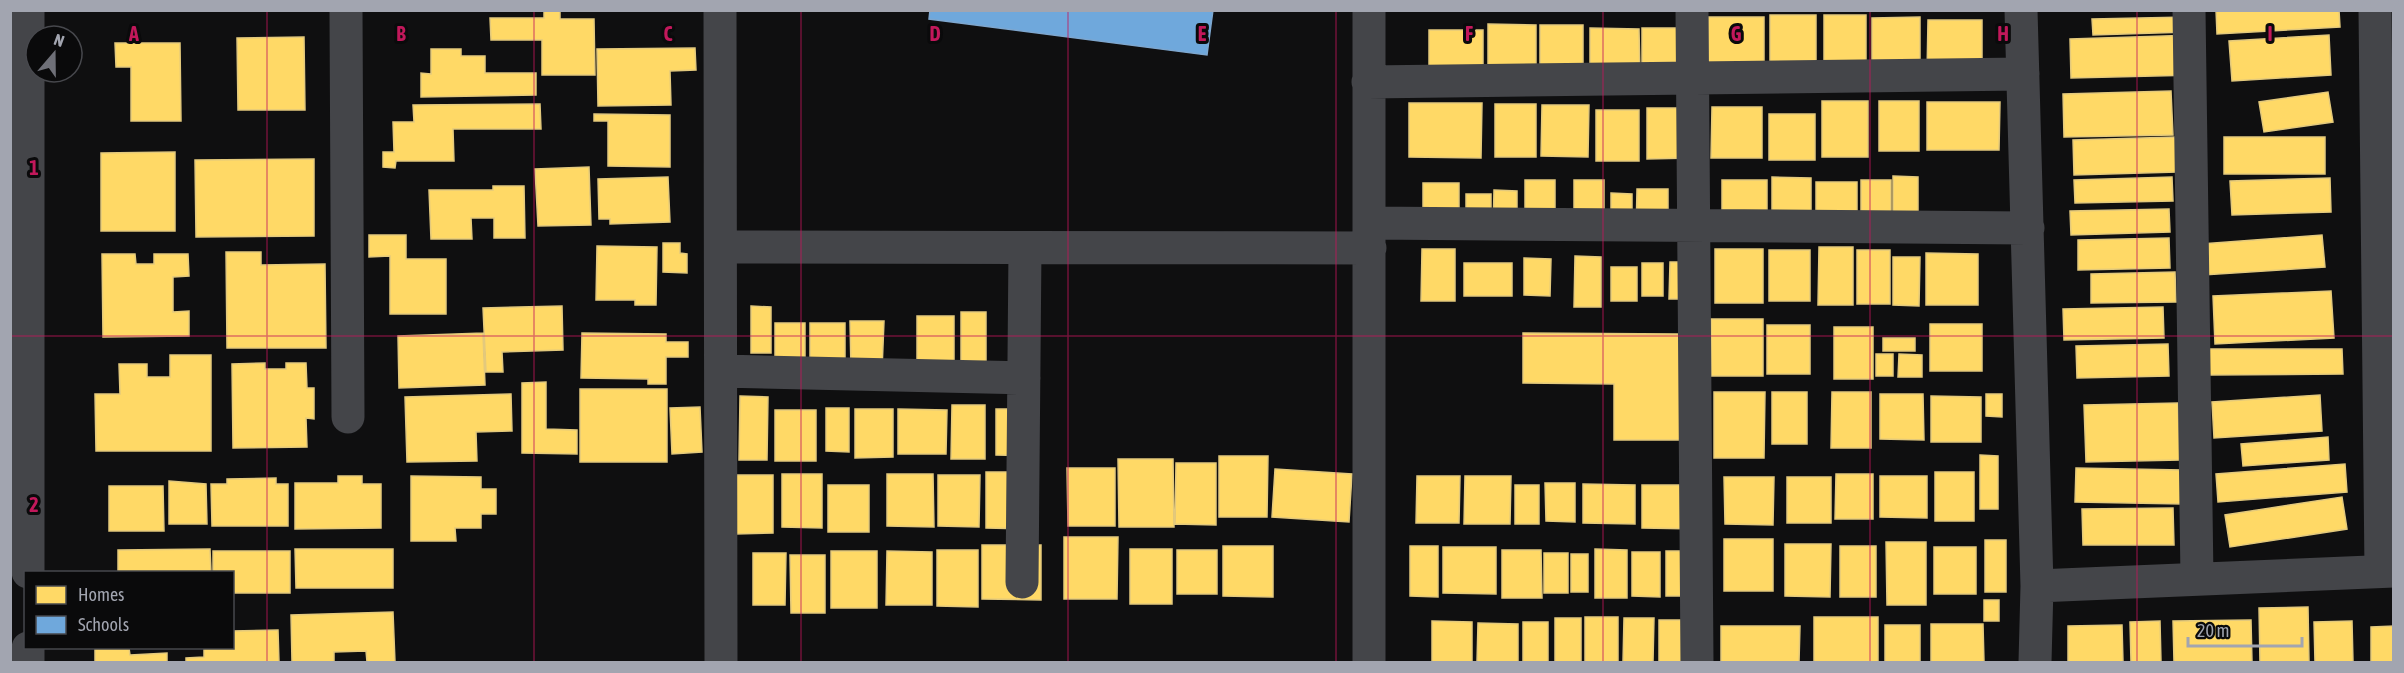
<svg xmlns="http://www.w3.org/2000/svg" width="2404" height="673" viewBox="0 0 2404 673" font-family="'Asap Condensed',sans-serif">
  <rect width="100%" height="100%" fill="#0f0f10"/>
  <path fill="#ffd966" stroke="#e3c97c" stroke-width="1.5" d="M544,10H560V19H594L595,75H542V40H491L490,18H544Z
    M2216,10H2339L2340,27L2217,34Z
    M1770,15H1816V65H1770Z
    M1824,15H1866V66H1824Z
    M1708,17H1764V70H1708Z
    M1920,17V69H1872V18Z
    M2187,17L2188,32L2093,35L2092,19Z
    M1928,20H1982V72L1927,73Z
    M1488,24L1536,25V74H1488Z
    M1540,25H1583V74L1540,75Z
    M1590,28L1639,29L1640,75H1590Z
    M1642,28H1687V72H1642Z
    M1429,30H1483V79L1429,78Z
    M2195,35L2196,75L2071,78L2070,39Z
    M2329,35L2331,75L2232,81L2229,41Z
    M304,37L305,110H238L237,38Z
    M115,43H180L181,121H131V67H116Z
    M695,48L696,70L670,71L671,105L598,106L597,49Z
    M431,49H461V56H485V73H536V95L421,97V73L431,74Z
    M2171,91L2173,135L2064,137L2063,94Z
    M2328,92L2333,122L2264,132L2259,102Z
    M1822,101H1868V157H1822Z
    M1879,101H1919V151H1879Z
    M1927,102H2000L1999,150H1927Z
    M1409,103H1482L1481,158L1409,157Z
    M540,104L541,129H453L454,161H396L395,168L383,167V152H394L393,122H414L413,105Z
    M1495,104H1536V157H1495Z
    M1542,105H1589L1588,157L1541,156Z
    M1712,107H1762V158H1711Z
    M1647,108H1691V158L1647,159Z
    M1596,110H1639V161H1596Z
    M594,114L670,115V167L608,166V121H594Z
    M1769,114H1815V160H1769Z
    M2176,137L2177,172L2074,175L2073,140Z
    M2224,137H2325V174H2224Z
    M175,152V231H101V153Z
    M314,159V236L196,237L195,160Z
    M589,167L591,225L538,226L535,169Z
    M1893,176L1918,177V231H1893Z
    M668,177L670,222L610,224V219H599L598,179Z
    M1772,177L1811,178V231H1772Z
    M2172,177L2173,201L2075,203L2074,180Z
    M2330,178L2331,212L2232,215L2230,181Z
    M1525,180H1555V230L1525,229Z
    M1574,180H1604V225H1574Z
    M1722,180H1767V232H1722Z
    M1861,180H1891V231H1861Z
    M1816,182H1857V229H1816Z
    M1423,183H1459V227L1423,226Z
    M493,186H524L525,238H494V218H471L472,239H431L429,190H493Z
    M1637,189H1668V236L1636,235Z
    M1494,190L1517,191V233L1493,232Z
    M1611,193L1632,194V232H1611Z
    M1466,194H1491V232H1466Z
    M2169,209L2170,232L2071,235L2070,211Z
    M369,235H406V259H446V314H390V256L369,257Z
    M2322,235L2325,267L2203,275L2201,244Z
    M2169,238L2170,268L2078,270V240Z
    M663,243H680V253L687,254V273L663,272Z
    M597,246L657,247L656,305H635V300H596Z
    M1819,247H1853V305H1818Z
    M1422,249H1455V301H1421Z
    M1715,249H1763V303H1715Z
    M1769,250H1810V301H1769Z
    M1857,250H1890V304H1857Z
    M226,252H261V265L325,264L326,348H227Z
    M1926,253L1978,254V305H1926Z
    M102,254H135L136,264H154V254H188L189,276L173,277V312L189,311V336L103,337Z
    M1575,256L1601,257V307H1574Z
    M1893,257H1920L1919,306L1893,305Z
    M1524,258L1551,259L1550,296L1524,295Z
    M1670,262H1700V299H1669Z
    M1464,263H1512V296H1464Z
    M1642,263H1663V296H1642Z
    M1611,267H1637V301H1611Z
    M2175,272L2176,302L2091,303V274Z
    M2331,291L2334,338L2215,344L2213,296Z
    M562,306L563,350L502,352L503,372H486L483,308Z
    M751,306L771,307V353H751Z
    M2163,307L2164,338L2064,340L2063,309Z
    M961,312H986V363H961Z
    M917,316H954V369L917,368Z
    M1711,319H1763V376H1711Z
    M850,321H884L882,370H851Z
    M775,323H805V368L775,367Z
    M810,323H845V368H810Z
    M1930,324H1982V371H1930Z
    M1767,325H1810V374H1767Z
    M1834,327H1873V379H1834Z
    M483,333L485,385L399,388L398,336Z
    M582,333L666,334V342H688V357H666V384H648V379L581,378Z
    M1523,333L1679,334L1684,440H1614V384L1523,383Z
    M1883,338H1915V351H1883Z
    M2168,344L2169,376L2077,378L2076,346Z
    M2209,349H2342L2343,374L2209,375Z
    M1876,354H1893V376H1876Z
    M1899,354L1922,355V377H1898Z
    M170,355H211V451H96L95,394H120L119,364H147V377H170Z
    M265,363V369H286V363H306L307,388H314V419L306,418L307,447L233,448L232,364Z
    M546,382V429L577,430V454L522,453V383Z
    M580,389H667V462H580Z
    M1714,392H1765L1764,458H1714Z
    M1772,392H1807V444H1772Z
    M1832,392H1871V448H1831Z
    M511,394L512,431L476,432L477,461L407,462L405,397Z
    M1880,394H1923L1924,440L1880,439Z
    M1986,394H2002V417L1986,416Z
    M2320,395L2322,431L2214,438L2212,402Z
    M740,396L768,397L767,460H739Z
    M1931,396L1981,397V442H1931Z
    M2178,403L2180,460L2086,462L2084,405Z
    M952,405H985V459H951Z
    M700,407L702,452L672,454L670,408Z
    M826,408H849V452L826,451Z
    M855,409H893V457L855,458Z
    M898,409L947,410L946,454H898Z
    M996,409H1037V456L996,455Z
    M775,410H816V461H775Z
    M2328,437L2329,460L2243,466L2241,444Z
    M1980,455L1998,456V509H1980Z
    M1219,456H1268L1267,517H1219Z
    M1118,459H1173L1174,527H1119Z
    M1176,463H1216V525L1175,524Z
    M2345,464L2347,492L2218,502L2216,474Z
    M1067,468H1115V526H1068Z
    M2076,468L2183,470L2182,504L2075,502Z
    M1275,469L1352,474L1349,522L1272,517Z
    M986,472H1036V529L986,528Z
    M1935,472H1974V521H1935Z
    M782,474H822V528L782,527Z
    M887,474H933L934,527L887,526Z
    M1836,474H1873V519H1835Z
    M736,475H773V533L736,534Z
    M938,475H980L979,527L938,526Z
    M338,476H362V484H381V528L295,529V483H338Z
    M411,476L481,477V489H496V514H481V528H455L456,541H411Z
    M1417,476H1460L1459,523H1416Z
    M1465,476H1511L1510,524H1464Z
    M1880,476H1927V518L1880,517Z
    M1724,477H1774L1773,525L1725,524Z
    M1787,477H1831V523H1787Z
    M276,478V484H288V526H212L211,484H227V479Z
    M169,481L206,484L207,524H169Z
    M1545,483H1575V522L1546,521Z
    M1583,484L1635,485V524L1583,523Z
    M828,485H869V532H828Z
    M1515,485H1539V524H1515Z
    M1642,485H1697V529L1642,528Z
    M109,486H163L164,531H109Z
    M2342,497L2347,529L2230,547L2225,515Z
    M2173,508L2174,545H2083L2082,509Z
    M1064,537H1118L1117,599H1064Z
    M1724,539H1773V591H1724Z
    M1985,540H2006V592H1985Z
    M1886,542H1926V605H1887Z
    M1785,544H1831L1830,597L1785,596Z
    M982,545H1041V600L982,599Z
    M1223,546H1273V597L1223,596Z
    M1410,546H1438V597L1410,596Z
    M1840,546H1876V597H1840Z
    M1443,547H1496V594L1443,593Z
    M1934,547H1976V594H1934Z
    M210,549L211,572H118V550Z
    M295,549H393V588H296Z
    M1130,549H1172V604H1130Z
    M1595,549L1627,550V598H1595Z
    M937,550H978V607L937,606Z
    M1177,550H1217V594H1177Z
    M1502,550H1541L1542,598H1502Z
    M213,551H290V593H232V572H213Z
    M831,551H877V608H831Z
    M887,551L932,552V605H886Z
    M1666,551H1694V596H1666Z
    M1632,552H1660V597L1632,596Z
    M753,553H786L785,605H753Z
    M1544,553H1568V593H1544Z
    M1571,554H1588V592H1571Z
    M790,555H825V613H791Z
    M1984,600H1999V621H1984Z
    M2308,607L2309,662H2260L2259,608Z
    M393,612L395,662H367L366,651L334,652V662H292L291,615Z
    M1585,617H1618V662H1585Z
    M1814,617H1878V662H1814Z
    M1555,618H1581V662H1555Z
    M1624,618H1654L1653,662H1623Z
    M1659,620H1689V662H1659Z
    M2251,620L2252,662H2174L2173,621Z
    M1432,621L1472,622V662H1432Z
    M2160,621L2161,662H2131L2130,622Z
    M2352,621L2353,662H2315L2314,622Z
    M1523,622H1548V662H1523Z
    M1478,623L1518,624V662H1477Z
    M1931,624H1983L1984,662H1931Z
    M1885,625H1920V662H1885Z
    M2122,625L2123,662H2068V626Z
    M1721,626H1800L1799,662H1721Z
    M2394,626V662H2371V627Z
    M278,630L279,662H186V658L204,657V648H232V631Z
    M95,648H129L130,655L167,653V662H95Z"/>
  <path fill="#6fa8dc" stroke="#7ea7cf" stroke-width="1.5" d="M930,10H1213L1207,55L929,19Z"/>
  <g fill="none" stroke-linecap="round" stroke-linejoin="round">
    <path stroke="#444549" stroke-width="33" d="M346,10L348,417
      M720,10L721,662
      M1369,10V662
      M1692,10L1697,662
      M2021,10L2037,586L2035,662
      M2189,10L2197,579
      M2375,10L2381,571
      M1368,82L2023,74
      M1370,223L2028,228
      M721,247L1370,248
      M721,371L1024,378
      M1022,582L1025,248
      M2037,586L2394,571"/>
    <path stroke="#444549" stroke-width="33" d="M28,10V572
      M28,662V648"/>
  </g>
  <path fill="none" stroke="#c2185b" stroke-width="1.5" stroke-opacity="0.55" d="M267,10V662M534,10V662M801,10V662M1068,10V662M1336,10V662M1603,10V662M1870,10V662M2137,10V662M10,336H2394"/>
  <g font-size="20" text-anchor="middle" font-weight="bold" fill="#c2185b" stroke="#0a0a0b" stroke-width="6" stroke-linejoin="round" paint-order="stroke">
    <text x="134" y="41">A</text>
    <text x="401" y="41">B</text>
    <text x="668" y="41">C</text>
    <text x="935" y="41">D</text>
    <text x="1202" y="41">E</text>
    <text x="1469" y="41">F</text>
    <text x="1736" y="41">G</text>
    <text x="2003" y="41">H</text>
    <text x="2270" y="41">I</text>
    <text x="34" y="175">1</text>
    <text x="34" y="512">2</text>
  </g>
  <rect width="2404" height="673" fill="none" stroke="#a2a5b0" stroke-width="24"/>
  <rect x="24" y="571" width="210" height="78" fill="#0a0a0b" stroke="#47484d" stroke-width="1.5"/>
  <rect x="36" y="586" width="30" height="18" fill="#ffd966" stroke="#47484d" stroke-width="1.5"/>
  <text x="78" y="601" font-size="18" fill="#a2a5b0">Homes</text>
  <rect x="36" y="616" width="30" height="18" fill="#6fa8dc" stroke="#47484d" stroke-width="1.5"/>
  <text x="78" y="631" font-size="18" fill="#a2a5b0">Schools</text>
  <g transform="translate(54 54) rotate(20)"><circle r="28" fill="#0a0a0b" stroke="#47484d" stroke-width="1.5"/>
  <path d="M0-4.5L10 22L0 15L-10 22Z" fill="#6f7078"/>
  <text y="-9" font-size="16" font-weight="bold" text-anchor="middle" fill="#a2a5b0">N</text>
  </g>
  <path d="M2188 637v9h114v-9" fill="none" stroke="#a2a5b0" stroke-width="3"/>
  <text x="2197" y="637" font-size="18" fill="#a2a5b0" stroke="#0a0a0b" stroke-width="4.5" paint-order="stroke">20 m</text>
</svg>
